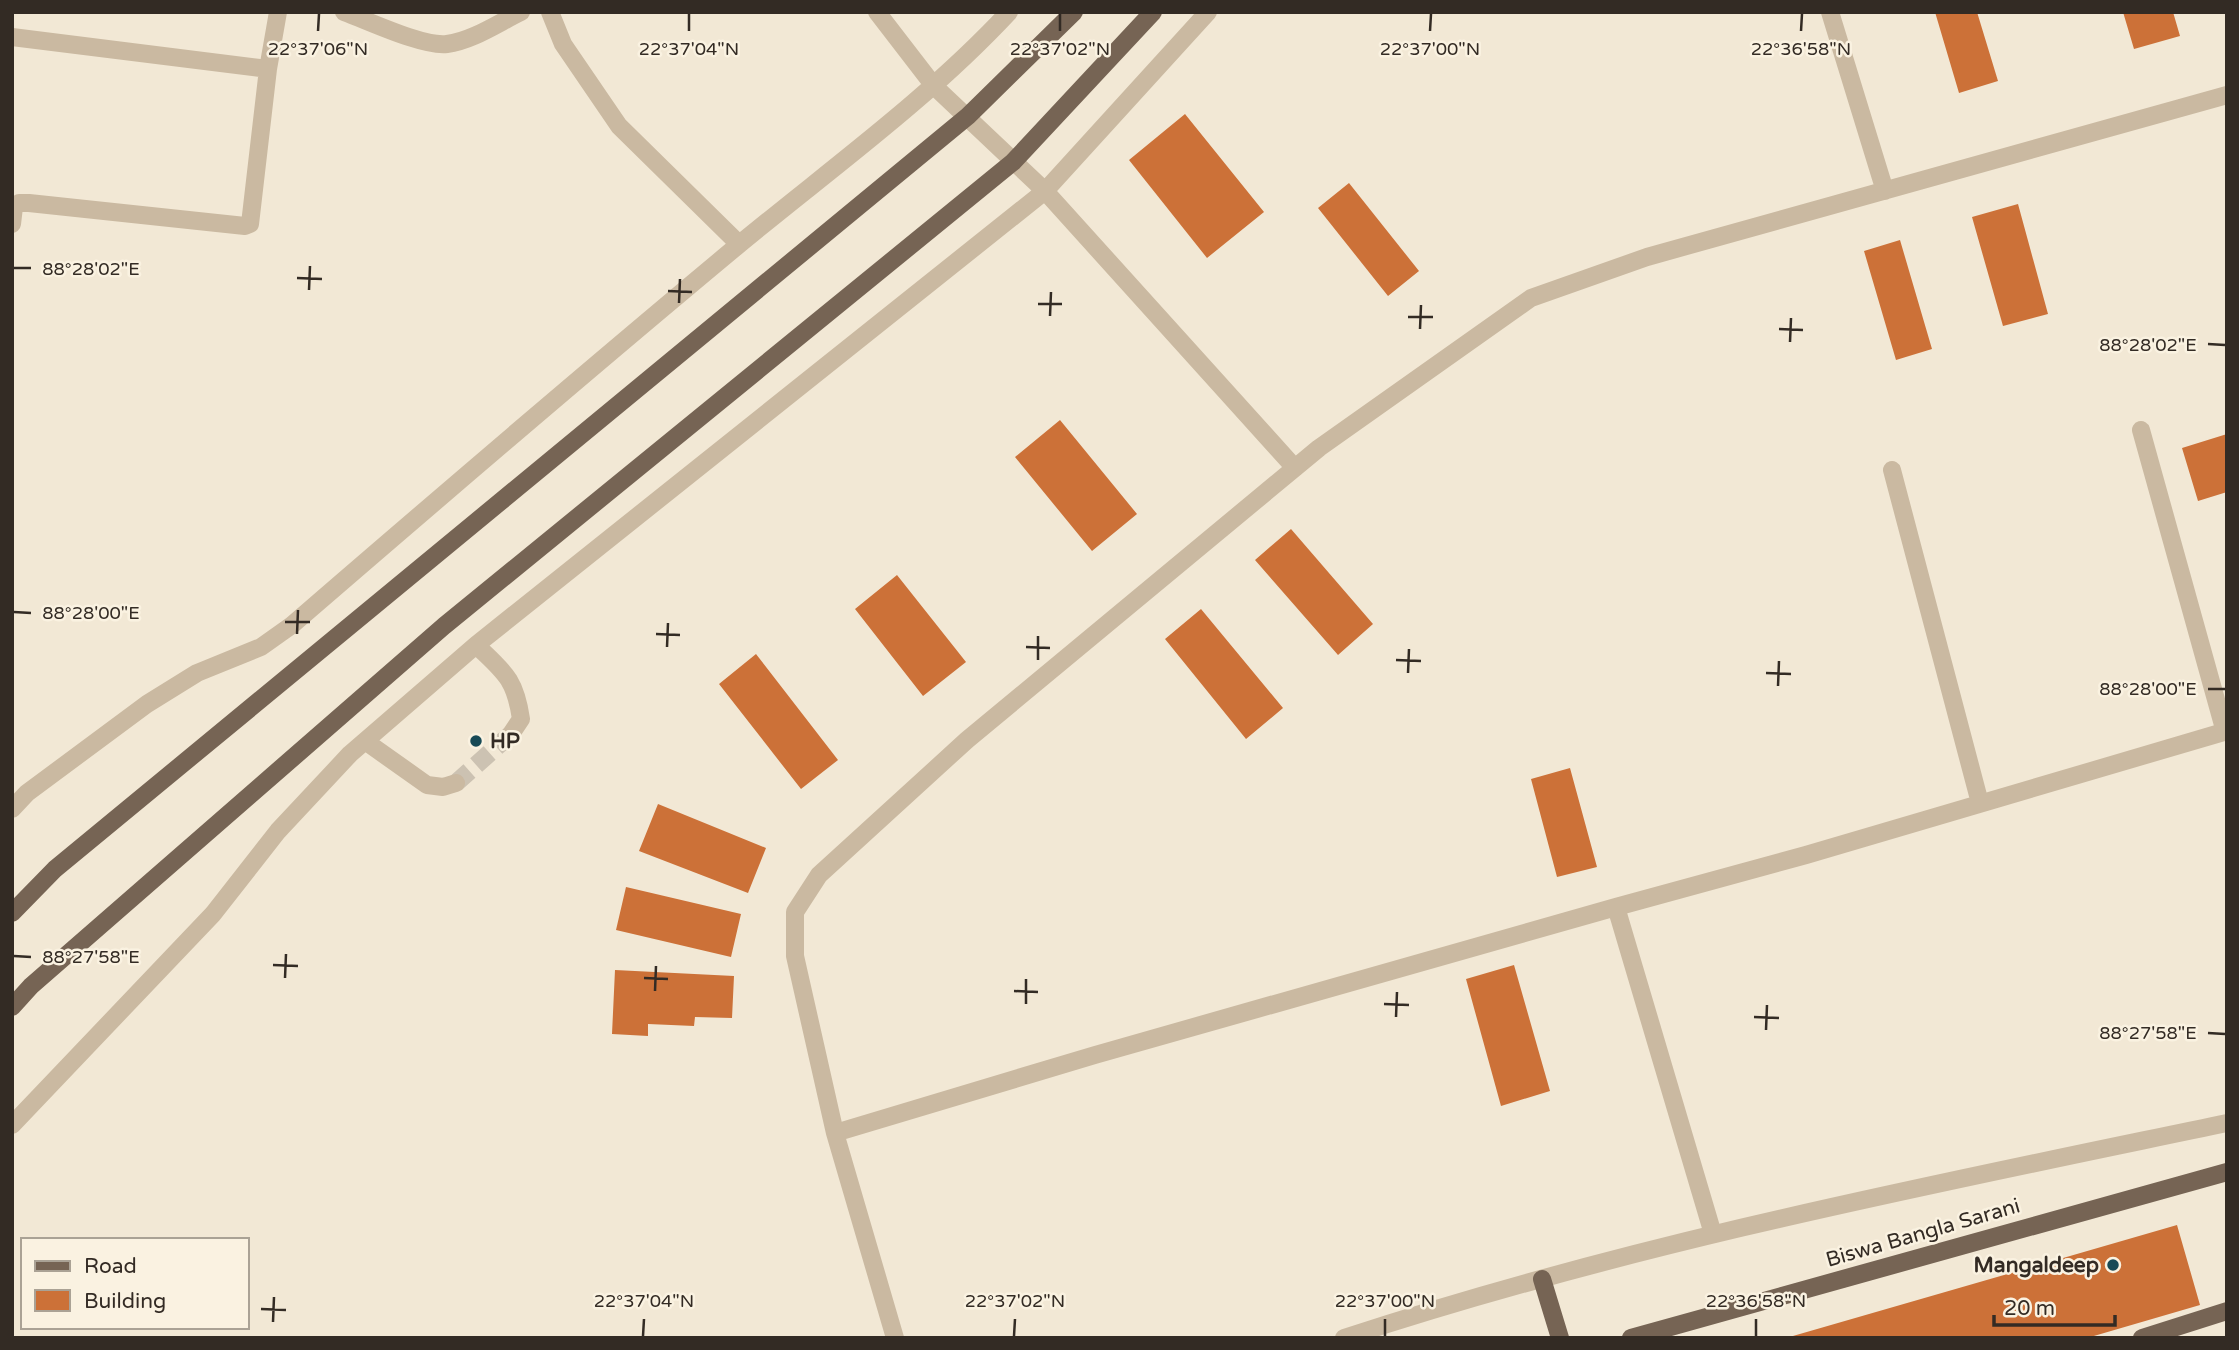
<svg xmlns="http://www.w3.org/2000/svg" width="2239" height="1350" viewBox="0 0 2239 1350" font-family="'Varela Round',sans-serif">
  <rect width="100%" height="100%" fill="#f2e8d5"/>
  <path fill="#cc7138" d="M1935,12H1977L1998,81L1959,93Z
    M2123,12H2173L2180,36L2134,49Z
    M1185,114L1264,212L1207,258L1129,160Z
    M1349,183L1419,271L1388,296L1318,208Z
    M2018,204L2048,314L2003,326L1972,217Z
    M1900,240L1932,349L1896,360L1864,251Z
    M1060,420L1137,514L1092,551L1015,457Z
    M2227,434V492L2198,501L2182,448Z
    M1291,529L1373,624L1338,655L1255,560Z
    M897,575L966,662L923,696L855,609Z
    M1201,609L1283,708L1246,739L1165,639Z
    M756,654L838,760L801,789L719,684Z
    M1570,768L1597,867L1557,877L1531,779Z
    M658,804L766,848L748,893L639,851Z
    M626,887L741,914L731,957L616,930Z
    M1514,965L1550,1091L1501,1106L1466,979Z
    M615,970L734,976L732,1018L695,1017L694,1026L648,1024V1036L612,1034Z
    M2177,1225L2200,1305L2087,1338H1786Z"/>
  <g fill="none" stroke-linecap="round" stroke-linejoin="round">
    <path stroke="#ccc2b2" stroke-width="18" stroke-dasharray="18 9" stroke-linecap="butt" d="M456,783L511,734"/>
    <path stroke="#cab9a1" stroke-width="18" d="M344,12C369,21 423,47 447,44C472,41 498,23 521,12
      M550,12L563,44L619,126L739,244
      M877,12L934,86L1045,191L1295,468
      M1830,12L1885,191
      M12,37L268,69
      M12,224L14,207L19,203H29L245,226L250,224L268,69L278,12
      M2141,430L2225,732
      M1892,470L1980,803
      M476,645C504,672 515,678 521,719L511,734
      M365,741L427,785L443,787L456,783
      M12,809L27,793L147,704L197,673L261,647L292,625C439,498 587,371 736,247C829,170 927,100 1009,12
      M1616,907L1713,1234
      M12,1125L213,914L278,831L350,754L476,645L1045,191L1208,12
      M835,1133L1095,1055L1616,907L1806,855L2227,731
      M895,1338L835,1133L795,956V912L819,875L967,740L1319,448L1531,298L1647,257L2227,95
      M1344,1338C1633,1243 1930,1185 2227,1123"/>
    <path stroke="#766454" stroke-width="18" d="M12,913L55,869L968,116L1074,12
      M12,1007L31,986L444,626L1013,162L1153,12
      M1542,1279L1560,1338
      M1631,1338L2227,1172
      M2142,1338L2227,1311"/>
  </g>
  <path fill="none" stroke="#332b24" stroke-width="2.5" d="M318,31L319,14M689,31V14M1060,31V14M1430,31L1431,14M1801,31L1802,14M14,268H31M297,278L322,279M309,290L310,266M668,291L692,292M679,303L680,279M1038,304H1062M1050,316L1051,292M1408,317H1433M1420,329L1421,305M1779,329L1803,330M1790,342L1791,318M2208,344L2225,345M14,612L31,613M285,622H310M297,634L298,610M656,634L680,635M667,647L668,623M1026,647L1050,648M1038,660V636M1396,660L1421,661M1408,673L1409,649M1766,673L1791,674M1778,686L1779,661M2208,689H2225M14,956L31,957M273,965L298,966M285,978L286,954M644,978L668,979M655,991L656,966M1014,991L1038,992M1026,1004V979M1384,1004L1409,1005M1396,1017L1397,992M1754,1017L1779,1018M1766,1030L1767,1005M2208,1033L2225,1034M261,1309L286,1310M273,1322L274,1297M643,1336L644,1319M1014,1336L1015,1319M1385,1336V1319M1756,1336V1319"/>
  <g fill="#184a56" stroke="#faf2e1" stroke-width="2.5">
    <circle cx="476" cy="741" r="7"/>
    <circle cx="2113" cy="1265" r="7"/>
  </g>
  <g text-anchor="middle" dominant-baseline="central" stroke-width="5" stroke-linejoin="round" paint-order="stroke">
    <g font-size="21" font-weight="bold" fill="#332b24" stroke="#faf2e1" text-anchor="start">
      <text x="490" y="741">HP</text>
      <text x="2099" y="1265" text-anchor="end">Mangaldeep</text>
    </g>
    <g font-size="21" fill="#332b24" stroke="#faf2e1">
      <text transform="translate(1923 1233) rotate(-16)">Biswa Bangla Sarani</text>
    </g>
  </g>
  <g font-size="18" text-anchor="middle" fill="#332b24" stroke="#faf2e1" stroke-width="5" stroke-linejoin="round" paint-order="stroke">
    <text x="318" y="55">22°37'06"N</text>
    <text x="689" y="55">22°37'04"N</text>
    <text x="1060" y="55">22°37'02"N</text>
    <text x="1430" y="55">22°37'00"N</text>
    <text x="1801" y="55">22°36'58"N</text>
    <text x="91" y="275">88°28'02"E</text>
    <text x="2148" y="351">88°28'02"E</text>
    <text x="91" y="619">88°28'00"E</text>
    <text x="2148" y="695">88°28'00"E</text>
    <text x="91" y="963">88°27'58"E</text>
    <text x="2148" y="1039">88°27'58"E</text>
    <text x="644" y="1307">22°37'04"N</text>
    <text x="1015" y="1307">22°37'02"N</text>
    <text x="1385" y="1307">22°37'00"N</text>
    <text x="1756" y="1307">22°36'58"N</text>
  </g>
  <rect width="2239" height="1350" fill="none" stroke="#332b24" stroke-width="28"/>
  <rect x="21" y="1238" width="228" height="91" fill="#faf2e1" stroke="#aaa295" stroke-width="2"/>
  <rect x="35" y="1261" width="35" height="10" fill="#766454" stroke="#aaa295" stroke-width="2"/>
  <text x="84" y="1273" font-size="21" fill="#332b24">Road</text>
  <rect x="35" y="1290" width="35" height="21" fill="#cc7138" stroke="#aaa295" stroke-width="2"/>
  <text x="84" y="1308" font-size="21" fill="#332b24">Building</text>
  <path d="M1994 1315v10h121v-10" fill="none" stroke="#332b24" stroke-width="3.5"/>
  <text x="2004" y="1315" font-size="21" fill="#332b24" stroke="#faf2e1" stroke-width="5" paint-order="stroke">20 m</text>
</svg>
